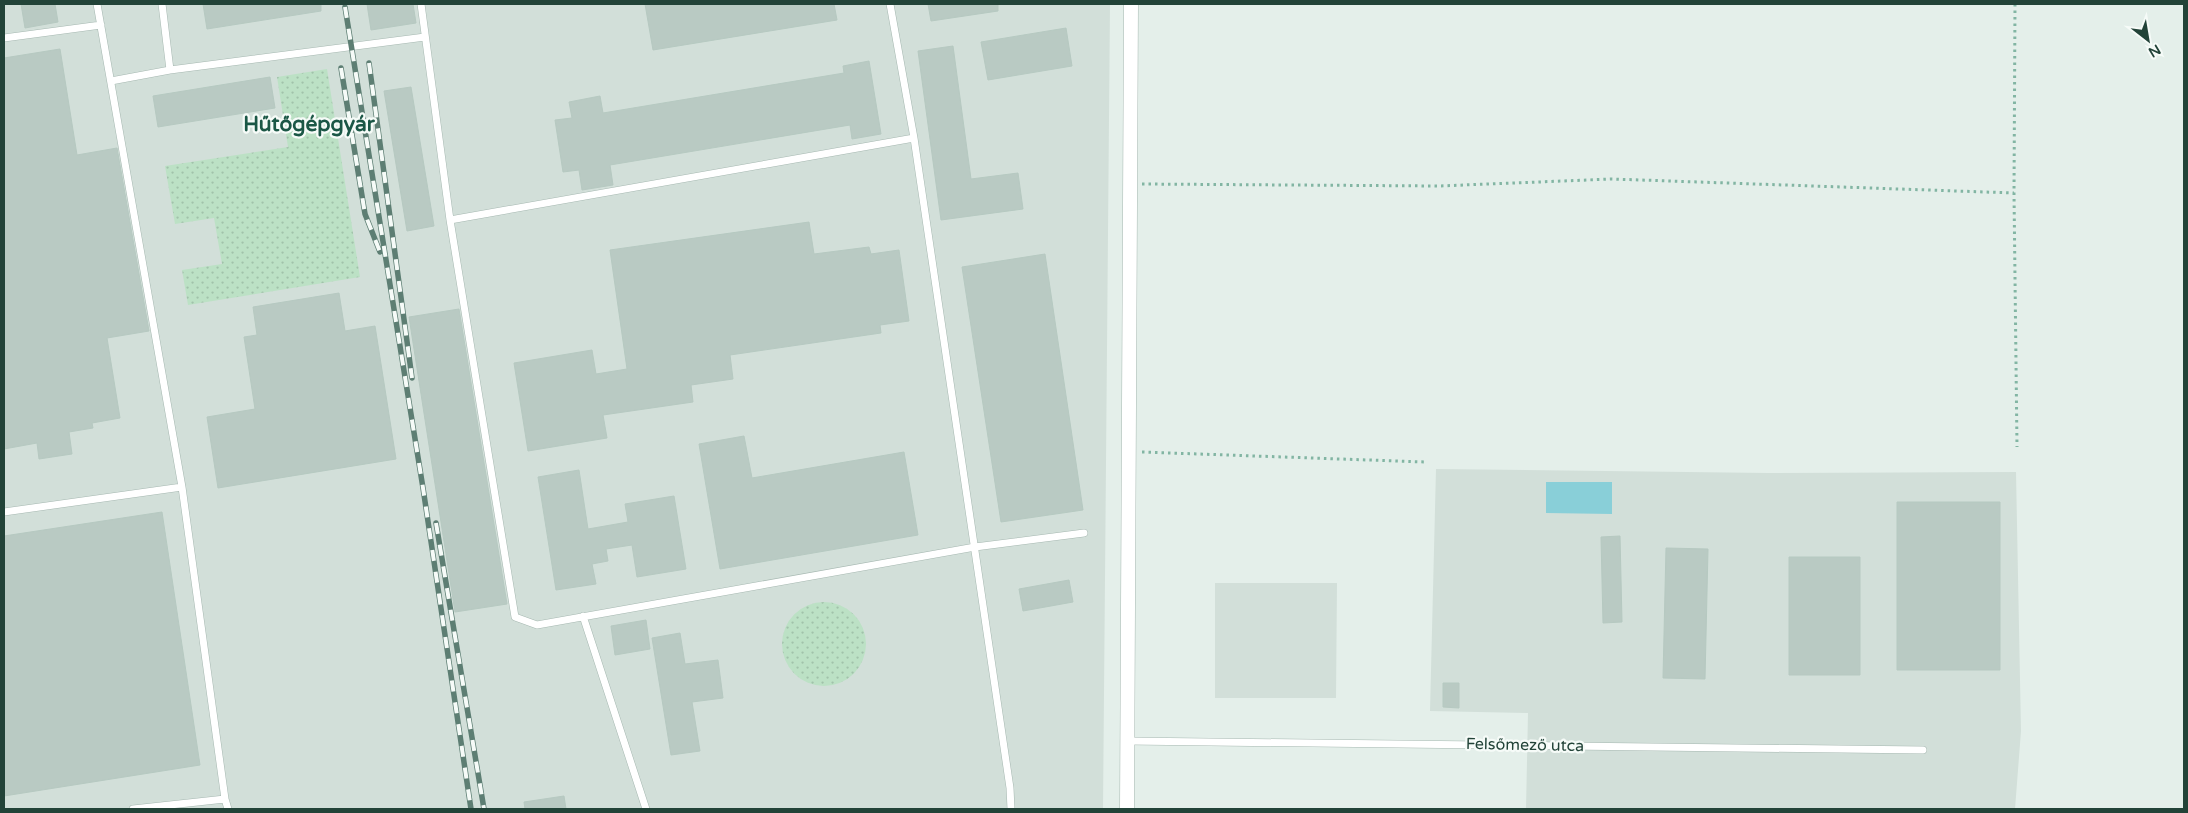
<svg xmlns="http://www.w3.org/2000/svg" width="2188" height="813" viewBox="0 0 2188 813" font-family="'Varela Round',sans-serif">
  <defs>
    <pattern id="green-dots" width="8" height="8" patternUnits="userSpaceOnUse" patternTransform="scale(1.25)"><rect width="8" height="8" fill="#bce1c5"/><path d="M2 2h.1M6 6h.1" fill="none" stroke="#a1c2aa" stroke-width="1.8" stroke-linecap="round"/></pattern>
  </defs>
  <rect width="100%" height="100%" fill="#e4efea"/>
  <path fill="#d2dfd9" d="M4,4H1110L1103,809H4Z
    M1436,469L1768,473L2016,472L2021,731L2015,809H1526L1528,713L1430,711Z
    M1215,583H1337L1336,698H1215Z"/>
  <path fill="url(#green-dots)" d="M327,69L360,277L188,305L182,270L222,264L214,218L175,224L165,166L288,147L277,77Z
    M782 644a42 42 0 1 1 84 0a42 42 0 1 1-84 0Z"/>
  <path fill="#89cfd8" d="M1546,482H1612V514L1546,513Z"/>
  <path fill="#b9cac3" stroke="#b6c9c1" d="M21,4H55L58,22L25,28Z
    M203,4H321V11L207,29Z
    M367,4H413L416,23L371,30Z
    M645,4H834L837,20L653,50Z
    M928,4H998V11L931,21Z
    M1066,28L1072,66L988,80L981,42Z
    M953,46L971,179L1018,173L1023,209L941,220L918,51Z
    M60,49L77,155L117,148L149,331L107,338L120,418L92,423L93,428L69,432L72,454L39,459L37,443L4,449V58Z
    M869,61L881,134L852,139L850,125L610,165L613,185L582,190L579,170L563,172L555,120L572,118L569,102L600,96L603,113L844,73L843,66Z
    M270,77L275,108L158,127L153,96Z
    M411,87L434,226L407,231L384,91Z
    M809,222L814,254L869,247L871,254L899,250L909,321L880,325L881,333L730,355L733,379L691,385L693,402L603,415L607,438L528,451L514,363L592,350L596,374L627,369L610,250Z
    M1045,254L1083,510L1001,522L962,267Z
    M339,293L345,331L375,326L396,459L218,488L207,417L255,409L244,337L257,335L253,307Z
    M459,309L507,604L455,612L409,317Z
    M744,436L752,478L904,452L918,535L720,569L699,444Z
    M579,470L588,529L628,522L625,504L674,496L686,569L637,577L632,545L606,549L608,561L592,564L596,584L556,590L538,477Z
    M1897,502H2000V670H1897Z
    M162,512L200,765L4,796V536Z
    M1620,536L1622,622L1603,623L1601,537Z
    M1666,548L1708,549L1705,679L1663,678Z
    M1789,557H1860V675H1789Z
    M1069,580L1073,602L1023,611L1019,589Z
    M646,620L650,649L615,655L611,626Z
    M680,633L685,664L718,660L723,698L692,702L700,751L671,755L652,638Z
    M1443,683H1459V708L1443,707Z
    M564,796L566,809H525L524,802Z"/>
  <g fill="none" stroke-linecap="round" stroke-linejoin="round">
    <defs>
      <path id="lane" d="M97,4L182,487L225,799L228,809
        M162,4L170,70
        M421,4L450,220L515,617L537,625L975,547L1084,533
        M890,4L914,138L1010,788L1011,809
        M4,38L101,25
        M111,81L170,70L425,37
        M450,220L914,138
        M4,512L182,487
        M583,616L646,809
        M1127,741L1923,750
        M133,809L225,799"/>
      <path id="street" d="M1127,809L1131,4"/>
    </defs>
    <use href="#lane" stroke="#a6b8b1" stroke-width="8"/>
    <use href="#street" stroke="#a6b8b1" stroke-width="15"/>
    <path stroke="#82b5a3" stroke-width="3" stroke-dasharray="2.5 4" stroke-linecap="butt" d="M2015,4L2014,193L2017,447
      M1142,184L1439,186L1612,179L2014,193
      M1142,452L1425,462"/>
    <use href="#lane" stroke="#fff" stroke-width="7"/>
    <use href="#street" stroke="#fff" stroke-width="14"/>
    <defs>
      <path id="rail" d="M345,7L423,488L471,809
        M369,63L412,378
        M341,68L365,214L380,252
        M436,523L484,809"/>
    </defs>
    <use href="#rail" stroke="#5d7e73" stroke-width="5.5"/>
    <use href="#rail" stroke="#f6fbf8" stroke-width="4" stroke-dasharray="11" stroke-linecap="butt"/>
  </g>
  <g text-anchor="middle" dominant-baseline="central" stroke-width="4.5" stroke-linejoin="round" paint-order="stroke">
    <g font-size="16" fill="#224338" stroke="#f6fbf8">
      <text transform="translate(1525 745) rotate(1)">Felsőmező utca</text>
    </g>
    <g font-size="21" font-weight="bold" fill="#1b5746" stroke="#f6fbf8">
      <text x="309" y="124">Hűtőgépgyár</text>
    </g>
  </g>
  <rect width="2188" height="813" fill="none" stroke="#224338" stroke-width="10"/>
  <g transform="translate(2148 40) rotate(149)" stroke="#f6fbf8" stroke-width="4" paint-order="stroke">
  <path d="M0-4L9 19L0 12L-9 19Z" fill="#224338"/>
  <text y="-8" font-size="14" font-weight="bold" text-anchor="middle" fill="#224338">N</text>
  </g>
</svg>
